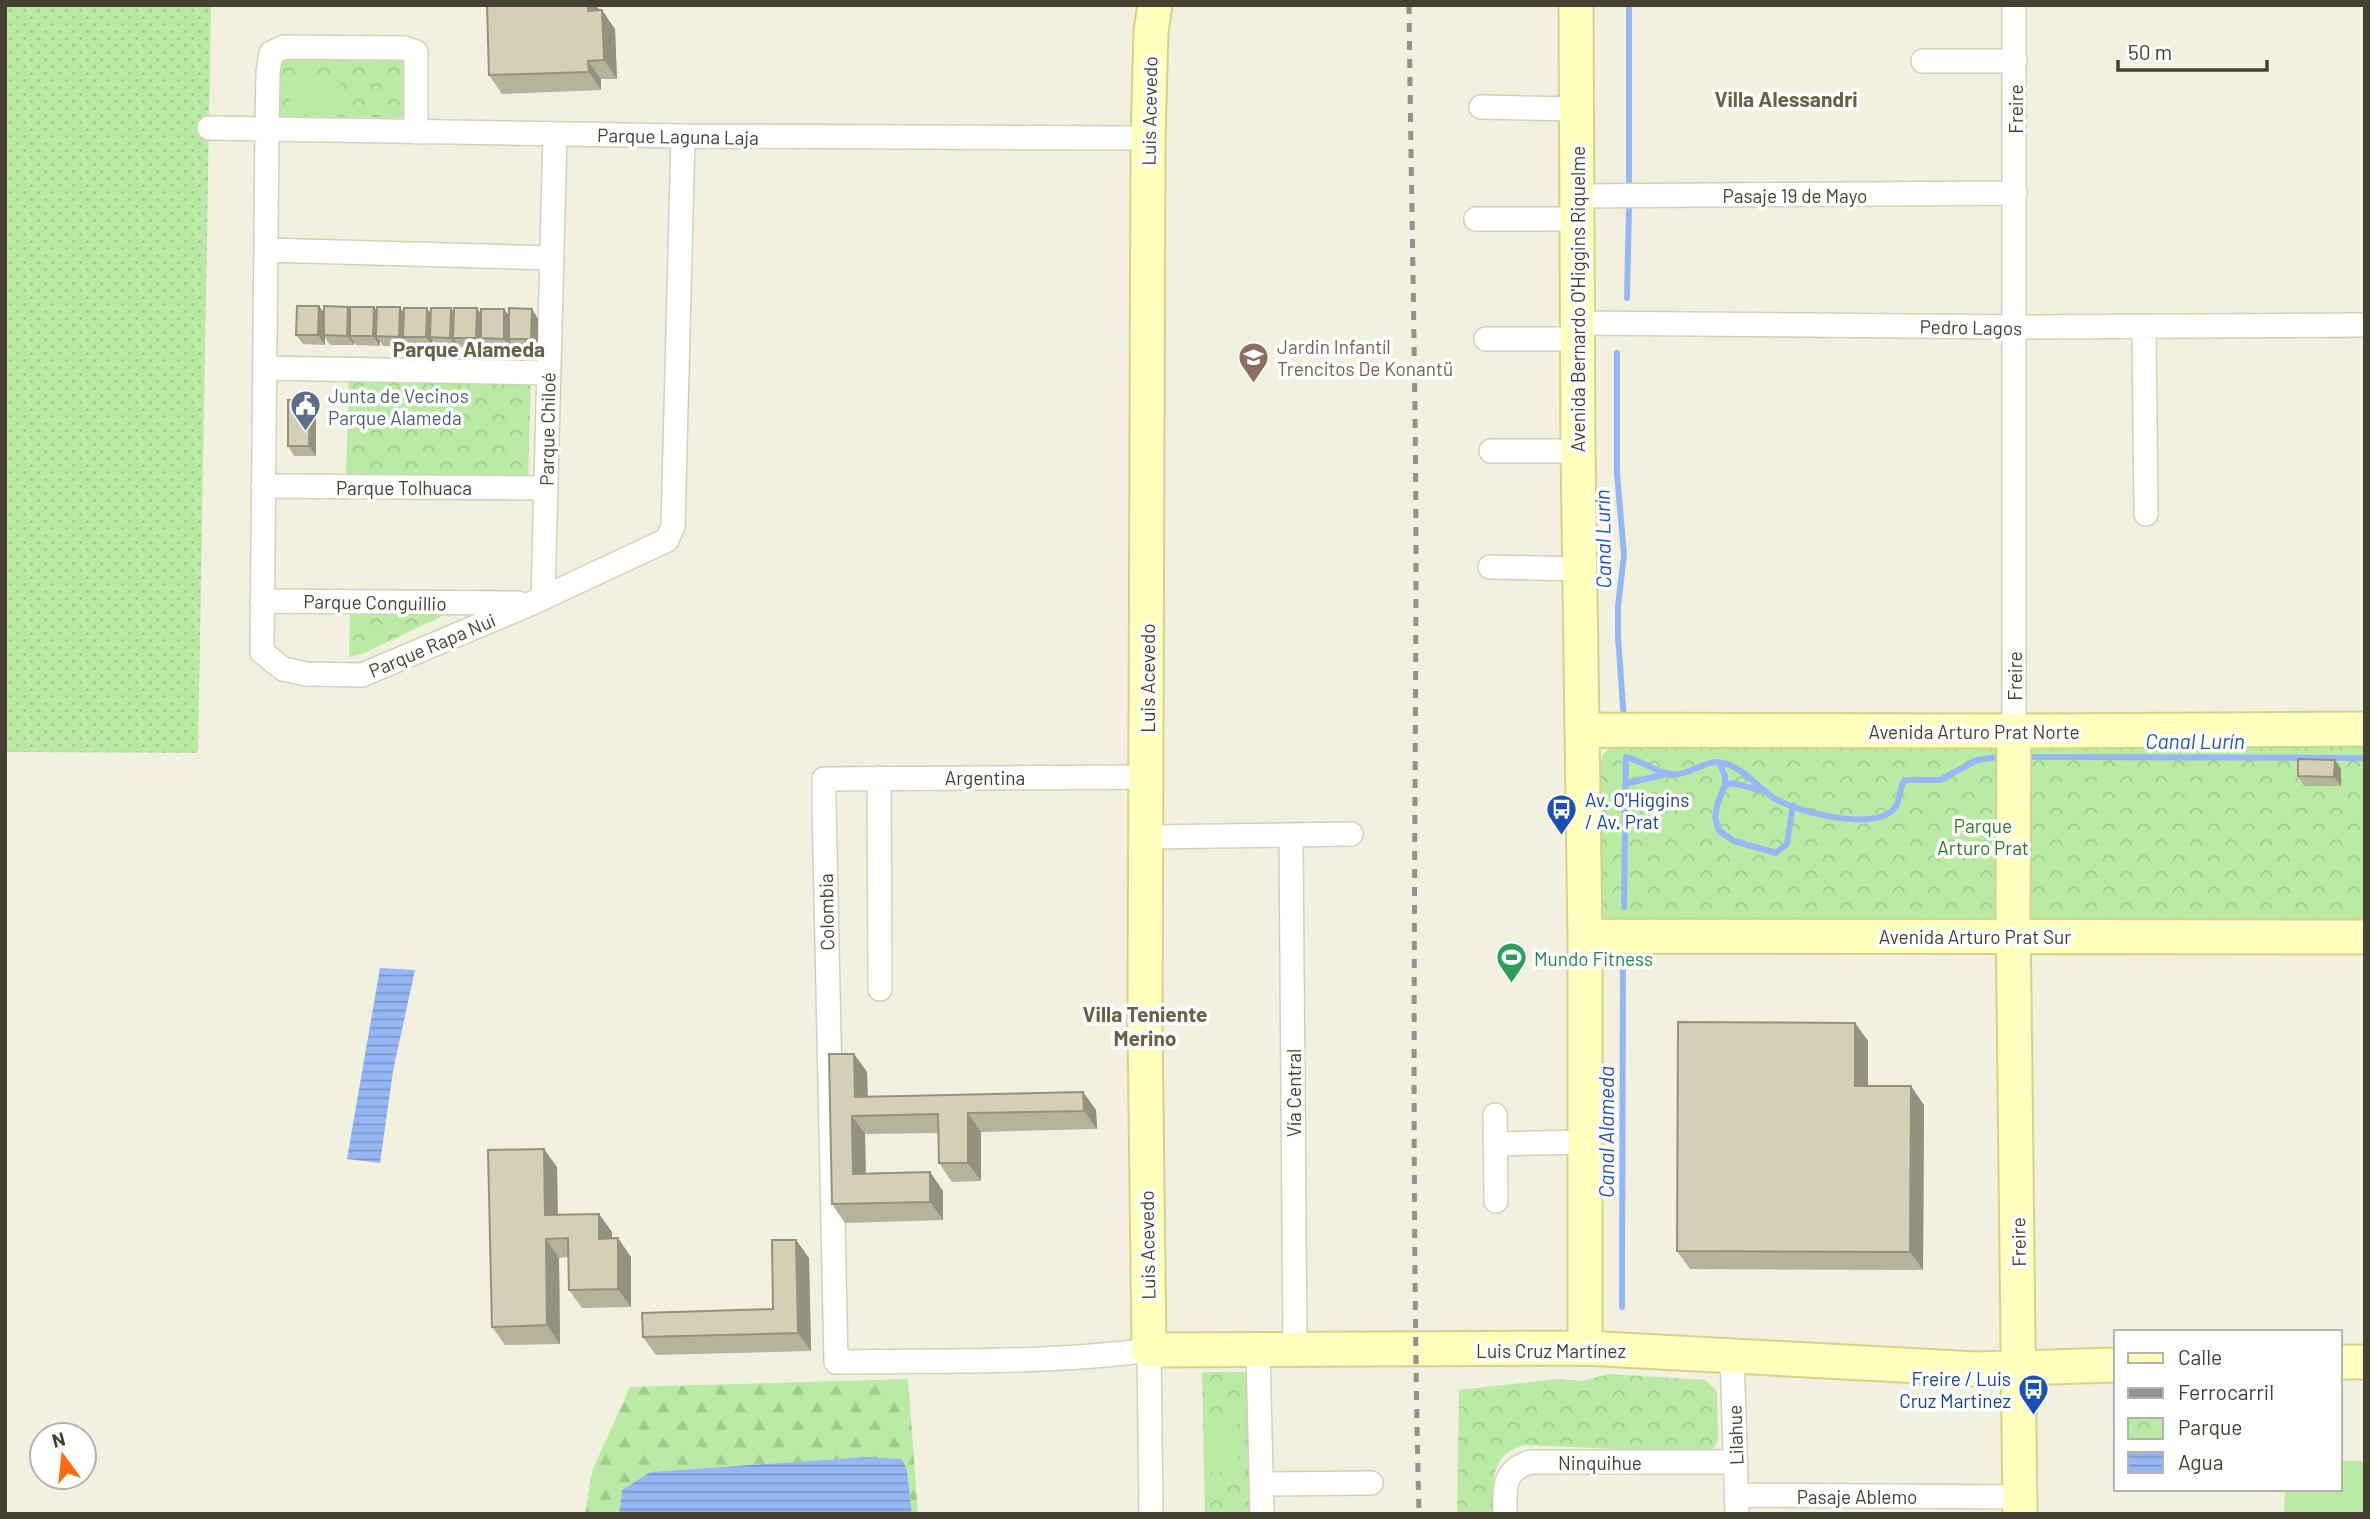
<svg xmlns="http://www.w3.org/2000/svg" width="2370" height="1519" viewBox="0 0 2370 1519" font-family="Barlow,sans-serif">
  <defs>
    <pattern id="grass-dots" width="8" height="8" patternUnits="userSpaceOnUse" patternTransform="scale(1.75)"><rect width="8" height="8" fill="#baeba4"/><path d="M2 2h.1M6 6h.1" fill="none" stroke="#a1cb8e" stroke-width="1.8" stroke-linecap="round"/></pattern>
    <pattern id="forest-firs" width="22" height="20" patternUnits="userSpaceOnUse" patternTransform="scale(1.75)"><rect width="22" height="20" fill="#baeba4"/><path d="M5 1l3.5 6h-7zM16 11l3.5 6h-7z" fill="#a1cb8e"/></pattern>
    <pattern id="park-crowns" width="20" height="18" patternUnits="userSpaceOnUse" patternTransform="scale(1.75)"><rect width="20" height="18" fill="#baeba4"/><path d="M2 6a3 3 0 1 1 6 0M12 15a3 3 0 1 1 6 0" fill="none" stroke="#a1cb8e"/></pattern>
    <pattern id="water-rules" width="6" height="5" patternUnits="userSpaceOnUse" patternTransform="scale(1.75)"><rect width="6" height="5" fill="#95b7f6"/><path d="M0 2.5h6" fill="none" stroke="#7b96c8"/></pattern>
  </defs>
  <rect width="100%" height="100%" fill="#f2f1e0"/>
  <path fill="url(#grass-dots)" d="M5,5H211L198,753L5,752Z"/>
  <path fill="url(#forest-firs)" d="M908,1379L918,1514H912L907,1470L902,1459L866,1457L650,1472L622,1490L619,1514H585L592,1471L630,1387Z"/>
  <path fill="url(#park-crowns)" d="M285,55L405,57L413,118L273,116L274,69Z
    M349,376L531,378L528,481L346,479Z
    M350,609L453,611L362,654L349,657Z
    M1610,747H2365V926L1605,921L1601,911L1600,771L1602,756Z
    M1202,1372H1245L1250,1378L1252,1514H1205Z
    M1609,1374L1705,1380L1717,1391L1718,1440L1711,1453L1525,1445C1488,1455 1493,1484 1493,1514H1457L1459,1390L1556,1379L1581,1381Z"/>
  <path fill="#baeba4" d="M291,76H341L340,107L291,106Z
    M1237,1416L1238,1472L1205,1473L1204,1417Z
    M2340,1461H2365V1514H2284L2285,1489H2340Z"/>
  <path fill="url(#water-rules)" d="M380,968L415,970L393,1071L380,1163L347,1159Z
    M866,1457L902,1459L907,1470L912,1514H619L622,1490L650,1472Z"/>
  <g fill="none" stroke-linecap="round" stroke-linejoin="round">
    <path stroke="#95b7f6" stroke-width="6" d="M1629,5V184
      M1627,298L1629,207
      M1617,353V473L1624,555L1618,606V636L1624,721
      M2026,757L2365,758
      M1719,762L1725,776V785L1718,802L1715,817L1719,831L1734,841L1776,853L1787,844L1793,805
      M1625,784L1666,774
      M1725,785L1733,783L1759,790
      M1624,907L1626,757C1643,761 1659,775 1676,774C1692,774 1706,759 1723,763C1742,767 1756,785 1771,796C1793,812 1874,832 1894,809C1902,800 1898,788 1905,780H1940L1977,760L1998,757
      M1622,1307L1623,956"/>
    <defs>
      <path id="street" d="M1923,61H2015
        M1481,107L1576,109
        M209,128L683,136L1148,138
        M416,132V52L404,48L284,47L271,53L268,72L267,129L262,652L283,669L306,674L362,675L530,604L667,540L673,526L683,136
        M1576,196L2015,193
        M1476,219H1576
        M266,250L552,258
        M1577,323L2014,327L2365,325
        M2144,328L2146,514
        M1486,339H1577
        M265,368L549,373
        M1491,451H1578
        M263,486L546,488
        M1490,567L1581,569
        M543,597L555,134
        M262,601L518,603
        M2014,731V5
        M1147,777L824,779V803L836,1362C940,1360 1046,1364 1149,1350L1151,1514
        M879,778L880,989
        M1291,835L1295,1350
        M1147,837L1351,834
        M1495,1115L1496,1201
        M1495,1144L1585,1142
        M1258,1351L1262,1514
        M1732,1356L1737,1514
        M1261,1484L1371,1483
        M1737,1495L2020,1497
        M1505,1514C1505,1488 1502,1471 1530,1462H1736"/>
      <path id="secondary" d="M1155,5L1151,31L1148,138L1145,1025L1149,1350L1585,1348L1976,1369L2116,1365
        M1576,5L1578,451L1585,936V1348
        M1582,730L2014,731L2365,729
        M2014,731L2013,908L2020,1514
        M1585,936L2365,937
        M2340,1362H2365"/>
    </defs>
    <use href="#street" stroke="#d3d1b7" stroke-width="26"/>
    <use href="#secondary" stroke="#d4d389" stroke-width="37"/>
    <use href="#street" stroke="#fff" stroke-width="23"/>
    <use href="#secondary" stroke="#ffffbe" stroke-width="33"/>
    <path stroke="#929292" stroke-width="5" stroke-dasharray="9 9" stroke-linecap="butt" d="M1409,5C1411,195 1416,384 1416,574C1415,887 1411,1200 1419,1514"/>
  </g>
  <path fill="#b6b39c" d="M487,5H596L615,29L617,79H601V90L502,94L489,75Z
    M374,307L377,312L400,307L403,312L431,314L451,308L454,313L477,308L481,315L504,309L509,316L532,309L538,319V349L515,348L511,342L510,348H487L483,342V348L459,347L457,343L456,347H437L433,340L432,347L410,346L406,341V346H383L380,341V346L356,345L354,342V345H330L325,337V345L303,344L296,335L324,313Z
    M310,400L316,410V456H294L288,446Z
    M2335,760L2341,769V786H2304L2298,776Z
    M1855,1023L1868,1041V1086L1924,1105L1923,1270L1690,1269L1677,1251Z
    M854,1054L867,1072L868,1097L1083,1092L1096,1110L1097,1129L981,1132V1181L952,1182L939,1163L938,1133L865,1134L866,1173L930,1172L943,1191V1220L845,1223L832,1204Z
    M557,1167L558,1215L612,1232V1238L631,1257V1307L582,1308L569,1290L568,1257L559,1258L560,1344L505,1345L492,1327Z
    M796,1240L809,1258L811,1351L656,1355L643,1337L773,1309Z"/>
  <path fill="#94927f" d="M588,5H596L600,11H588Z
    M602,10L615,29L617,79L604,60Z
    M588,61L601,79V90L589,72Z
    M319,306L326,315L324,335L325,337V345L318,335Z
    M348,307L354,316L350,336L354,342V345L347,336Z
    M374,307L380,316L376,336L380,341V346L373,336Z
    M400,307L406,317L403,337L406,341V346L399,337Z
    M427,308L433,317L430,337L433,340L432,347L426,337Z
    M451,308L457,318L453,338L457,343L456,347L450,338Z
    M477,308L483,318L481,338L483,342V348L476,338Z
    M504,309L511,319L509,339L511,342L510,348L504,339Z
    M532,309L538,319V349L531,339Z
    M310,400L316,410V456L309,446Z
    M2335,760L2341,769V786L2334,777Z
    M1855,1023L1868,1041V1105L1855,1086Z
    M854,1054L867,1072L868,1115L855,1097Z
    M1911,1086L1924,1105L1923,1270L1910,1252Z
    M1083,1092L1096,1110L1097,1129L1084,1111Z
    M968,1113L981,1132V1181L968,1163Z
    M852,1116L865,1134L866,1192L853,1174Z
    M544,1149L557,1167L558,1233L545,1215Z
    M930,1172L943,1191V1220L930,1202Z
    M599,1214L612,1232V1257L599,1239Z
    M618,1238L631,1257V1307L618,1289Z
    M546,1239L559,1258L560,1344L547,1325Z
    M796,1240L809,1258L811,1351L798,1333Z"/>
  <path fill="#d4d0b5" stroke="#94927f" stroke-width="2" d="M487,5H588V11L602,10L604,60L588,61L589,72L489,75Z
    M297,306H319L318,335H296Z
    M324,306L348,307L347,336L324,335Z
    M350,307H374L373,336H350Z
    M377,307H400L399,337L376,336Z
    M404,308H427L426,337H403Z
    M431,308H451L450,338L430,337Z
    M454,308H477L476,338H453Z
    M509,308L532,309L531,339H509Z
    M481,309H504V339L481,338Z
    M288,400H310L309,446H288Z
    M2298,759L2335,760L2334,777L2298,776Z
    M1678,1022L1855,1023V1086H1911L1910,1252L1677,1251Z
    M829,1054H854L855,1097L1083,1092L1084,1111L968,1113V1163H939L938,1114L852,1116L853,1174L930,1172V1202L832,1204Z
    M544,1149L545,1215L599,1214V1239L618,1238V1289L569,1290L568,1238L546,1239L547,1325L492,1327L488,1150Z
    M772,1240H796L798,1333L643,1337L642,1313L773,1309Z"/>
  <defs>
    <symbol id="school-pin" viewBox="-11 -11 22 30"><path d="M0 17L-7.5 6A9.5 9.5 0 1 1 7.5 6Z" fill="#8d6e63" stroke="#fff"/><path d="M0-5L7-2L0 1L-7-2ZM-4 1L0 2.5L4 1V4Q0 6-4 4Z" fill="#fff"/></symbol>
    <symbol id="civic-pin" viewBox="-11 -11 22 30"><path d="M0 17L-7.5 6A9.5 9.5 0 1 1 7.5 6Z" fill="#5c6f8a" stroke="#fff"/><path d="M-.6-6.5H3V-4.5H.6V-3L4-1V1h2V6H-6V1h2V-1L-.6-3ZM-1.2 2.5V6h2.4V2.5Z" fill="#fff"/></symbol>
    <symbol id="bus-pin" viewBox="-11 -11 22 30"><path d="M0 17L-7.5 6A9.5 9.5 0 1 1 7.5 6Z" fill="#1a4fb4" stroke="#fff"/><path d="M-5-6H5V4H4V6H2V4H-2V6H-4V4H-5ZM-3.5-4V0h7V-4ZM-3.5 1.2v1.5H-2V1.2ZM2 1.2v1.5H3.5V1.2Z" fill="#fff"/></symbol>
    <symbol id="stadium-pin" viewBox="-11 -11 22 30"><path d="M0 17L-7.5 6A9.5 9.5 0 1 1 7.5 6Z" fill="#2e9e5b" stroke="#fff"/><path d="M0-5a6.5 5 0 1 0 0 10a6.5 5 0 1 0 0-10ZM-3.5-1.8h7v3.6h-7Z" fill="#fff"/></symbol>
  </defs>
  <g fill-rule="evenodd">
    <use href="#school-pin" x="1236" y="340" width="35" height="47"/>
    <use href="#civic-pin" x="288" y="388" width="35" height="47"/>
    <use href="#bus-pin" x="1544" y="792" width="35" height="47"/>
    <use href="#stadium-pin" x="1494" y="940" width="35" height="47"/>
    <use href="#bus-pin" x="2016" y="1372" width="35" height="47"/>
  </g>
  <g text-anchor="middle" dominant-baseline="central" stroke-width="7" stroke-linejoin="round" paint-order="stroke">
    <g font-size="19" fill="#444131" stroke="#fff">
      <text transform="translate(2015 109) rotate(-90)">Freire</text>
      <text transform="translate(1149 111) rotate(-89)">Luis Acevedo</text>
      <text transform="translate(678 136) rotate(1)">Parque Laguna Laja</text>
      <text x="1795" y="195">Pasaje 19 de Mayo</text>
      <text transform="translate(1577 299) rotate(-90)">Avenida Bernardo O'Higgins Riquelme</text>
      <text transform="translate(1971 327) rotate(1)">Pedro Lagos</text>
      <text transform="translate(547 429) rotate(-89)">Parque Chiloé</text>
      <text x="404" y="487">Parque Tolhuaca</text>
      <text transform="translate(375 602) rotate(1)">Parque Conguillio</text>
      <text transform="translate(432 645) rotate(-23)">Parque Rapa Nui</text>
      <text transform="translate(2014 676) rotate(-90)">Freire</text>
      <text transform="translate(1147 678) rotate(-90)">Luis Acevedo</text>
      <text x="1974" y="731">Avenida Arturo Prat Norte</text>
      <text x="985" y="777">Argentina</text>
      <text transform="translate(826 912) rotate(-91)">Colombia</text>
      <text x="1975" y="936">Avenida Arturo Prat Sur</text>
      <text transform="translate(1293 1093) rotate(-90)">Vía Central</text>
      <text transform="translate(2018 1242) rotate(-91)">Freire</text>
      <text transform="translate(1147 1245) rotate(-91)">Luis Acevedo</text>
      <text x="1551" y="1350">Luis Cruz Martínez</text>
      <text transform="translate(1735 1435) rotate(-92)">Lilahue</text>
      <text x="1600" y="1462">Ninquihue</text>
      <text x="1857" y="1496">Pasaje Ablemo</text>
    </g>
    <g font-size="19" fill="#785e54" stroke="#fff" text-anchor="start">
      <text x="1277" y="346">Jardin Infantíl<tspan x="1277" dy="22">Trencitos De Konantü</tspan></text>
    </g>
    <g font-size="19" fill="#4e5e75" stroke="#fff" text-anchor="start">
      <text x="328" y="395">Junta de Vecinos<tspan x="328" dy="22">Parque Alameda</tspan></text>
    </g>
    <g font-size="19" fill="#164399" stroke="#fff" text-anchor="start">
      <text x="1585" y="799">Av. O'Higgins<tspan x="1585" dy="22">/ Av. Prat</tspan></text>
      <text x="2011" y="1378" text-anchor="end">Freire / Luis<tspan x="2011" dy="22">Cruz Martinez</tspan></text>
    </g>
    <g font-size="19" fill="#2c7a20" stroke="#fff">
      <text x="1983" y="825">Parque<tspan x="1983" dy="22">Arturo Prat</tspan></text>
    </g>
    <g font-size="19" fill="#27864d" stroke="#fff" text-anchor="start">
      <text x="1534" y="958">Mundo Fitness</text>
    </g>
    <g font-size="21" font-weight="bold" fill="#676247" stroke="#fff">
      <text x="1786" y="98">Villa Alessandri</text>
      <text x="469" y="348">Parque Alameda</text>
      <text x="1145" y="1013">Villa Teniente<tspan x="1145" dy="24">Merino</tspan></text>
    </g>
    <g font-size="21" font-style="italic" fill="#2254b8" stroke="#fff">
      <text transform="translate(1602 539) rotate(-91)">Canal Lurín</text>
      <text x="2195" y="740">Canal Lurín</text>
      <text transform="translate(1605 1132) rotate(-90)">Canal Alameda</text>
    </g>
  </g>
  <rect width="2370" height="1519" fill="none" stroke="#444131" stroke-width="14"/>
  <rect x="2114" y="1330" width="228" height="161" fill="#ffffff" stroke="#b4b3ad" stroke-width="2"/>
  <rect x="2128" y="1353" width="35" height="10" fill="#ffffbe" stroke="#b4b3ad" stroke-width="2"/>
  <text x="2178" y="1365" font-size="21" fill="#444131">Calle</text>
  <rect x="2128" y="1388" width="35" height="10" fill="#929292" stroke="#b4b3ad" stroke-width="2"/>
  <text x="2178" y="1400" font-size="21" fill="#444131">Ferrocarril</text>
  <rect x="2128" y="1418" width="35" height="21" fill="url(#park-crowns)" stroke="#b4b3ad" stroke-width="2"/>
  <text x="2178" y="1435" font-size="21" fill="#444131">Parque</text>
  <rect x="2128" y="1452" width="35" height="21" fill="url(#water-rules)" stroke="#b4b3ad" stroke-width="2"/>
  <text x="2178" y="1470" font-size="21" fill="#444131">Agua</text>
  <g transform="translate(63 1456) rotate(345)"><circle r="33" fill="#ffffff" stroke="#b4b3ad" stroke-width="2"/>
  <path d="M0-5L12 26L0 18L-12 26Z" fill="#ff6c0b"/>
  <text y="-10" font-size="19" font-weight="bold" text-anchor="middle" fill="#444131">N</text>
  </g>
  <path d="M2118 60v10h149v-10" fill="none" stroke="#444131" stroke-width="3.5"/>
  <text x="2128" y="60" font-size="21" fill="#444131" stroke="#ffffff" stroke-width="5" paint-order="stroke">50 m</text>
</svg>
